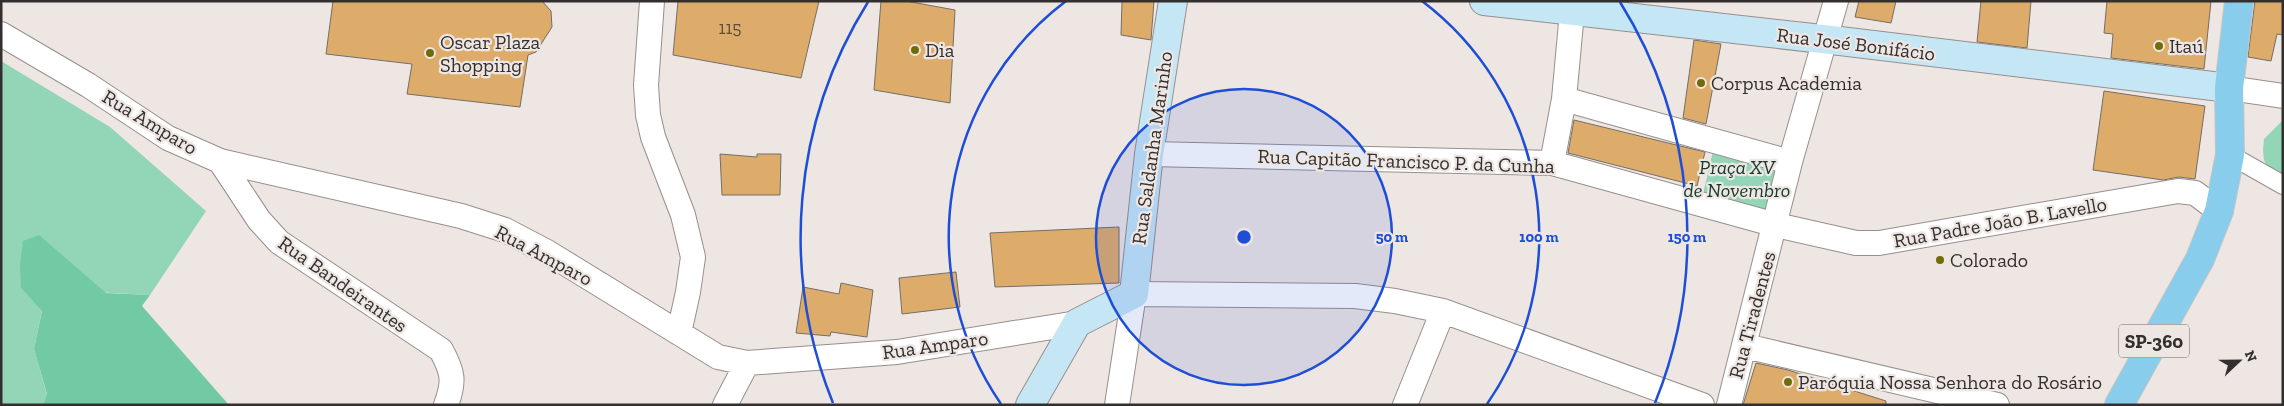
<svg xmlns="http://www.w3.org/2000/svg" width="2284" height="406" viewBox="0 0 2284 406" font-family="'Zilla Slab',serif">
  <rect width="100%" height="100%" fill="#eee6e2"/>
  <path fill="#93d5b7" d="M1,61L110,127L206,211L150,295L21,288L42,310L34,349L47,395L43,405H1Z
    M2283,120V181L2269,172L2264,160L2263,150L2264,139Z
    M1714,147L1782,166L1771,211L1703,194Z"/>
  <path fill="#72caa5" d="M39,235L106,293L150,295L142,306L229,405H43L47,394L34,349L42,311L21,288L20,265L23,241Z"/>
  <path fill="#deac6a" stroke="#736e68" d="M333,1H542L551,11L552,27L536,52L528,55L520,107L407,94L412,64L326,54Z
    M678,1H819L801,78L673,55Z
    M881,1H906L955,10L950,103L874,90Z
    M1122,1H1154L1151,40L1121,35Z
    M1859,1H1896L1891,23L1855,17Z
    M1981,1H2031L2027,48L1977,42Z
    M2107,1H2211L2204,69L2111,58L2113,34L2104,33Z
    M2255,1H2283V35L2277,34L2271,61L2248,57Z
    M1694,40L1721,44L1706,124L1683,118Z
    M2104,91L2205,106L2195,179L2179,177L2163,180L2093,170Z
    M1574,120L1705,152L1697,186L1568,153Z
    M720,154L757,157V154H781L780,195H722Z
    M1119,227V283L995,287L990,233Z
    M956,272L960,307L902,314L899,278Z
    M841,283L873,290L867,337L831,332L830,336L796,333L803,287L839,294Z
    M1756,363L1788,370L1886,401V405H1743Z"/>
  <g fill="none" stroke-linecap="round" stroke-linejoin="round">
    <defs>
      <path id="pedestrian" d="M2230,155L2283,185"/>
      <path id="minor" d="M652,1L646,85L648,115L653,137L683,215L693,257L688,292L679,333
        M1,34L88,85L168,138L220,161L461,216L505,230L547,252L718,357L747,363L897,352L1077,323
        M2229,88L2283,96
        M1564,99L1790,162
        M1149,154L1552,163L1776,225L1856,243H1879L2178,191L2195,193L2219,211
        M220,161L259,220L279,242L441,350C453,372 455,381 446,405
        M1552,163L1564,99L1573,1
        M1745,346L1997,405
        M725,405L747,363
        M1117,405L1134,294L1355,296L1395,301L1443,311L1702,405
        M1405,405L1443,311
        M1729,405L1790,162L1836,1"/>
      <path id="secondary" d="M1484,1L1840,41L2229,88
        M1030,405L1077,323L1134,294L1149,154L1173,1"/>
      <path id="primary" d="M2119,405L2200,259L2219,211L2230,155L2229,88L2239,1"/>
    </defs>
    <use href="#pedestrian" stroke="#978f8c" stroke-width="20"/>
    <use href="#minor" stroke="#978f8c" stroke-width="26"/>
    <use href="#secondary" stroke="#978f8c" stroke-width="30"/>
    <use href="#primary" stroke="#c6c5c4" stroke-width="30"/>
    <use href="#pedestrian" stroke="#fff" stroke-width="18"/>
    <use href="#minor" stroke="#fff" stroke-width="24"/>
    <use href="#secondary" stroke="#c4e6f5" stroke-width="28"/>
    <use href="#primary" stroke="#88cdec" stroke-width="28"/>
  </g>
  <circle cx="1244" cy="237" r="148" fill="#1d4ed8" fill-opacity=".12"/>
  <g fill="none" stroke="#1d4ed8" stroke-width="2.5">
    <circle cx="1244" cy="237" r="148"/>
    <path d="M1001 404A295 295 0 0 1 1066 1M1422 1A295 295 0 0 1 1487 404"/>
    <path d="M833 403A443 443 0 0 1 868 2M1620 2A443 443 0 0 1 1655 403"/>
  </g>
  <g fill="#716c07" stroke="#eee6e2" stroke-width="2">
    <circle cx="2159" cy="46" r="5"/>
    <circle cx="915" cy="50" r="5"/>
    <circle cx="430" cy="53" r="5"/>
    <circle cx="1701" cy="83" r="5"/>
    <circle cx="1940" cy="260" r="5"/>
    <circle cx="1788" cy="382" r="5"/>
  </g>
  <g text-anchor="middle" dominant-baseline="central" stroke-width="4.5" stroke-linejoin="round" paint-order="stroke">
    <g font-size="18" fill="#5d4e3d">
      <text x="730" y="28">115</text>
    </g>
    <rect fill="#eee6e2" stroke="#6a6664" stroke-width="1" x="2119" y="324.5" width="70" height="33" rx="4"/>
    <g font-size="19" font-weight="bold" fill="#322f2e">
      <text x="2154" y="341">SP-360</text>
    </g>
    <g font-size="20" fill="#322f2e" stroke="#eee6e2" text-anchor="start">
      <text x="440" y="42">Oscar Plaza<tspan x="440" dy="23">Shopping</tspan></text>
      <text x="2169" y="46">Itaú</text>
      <text x="925" y="50">Dia</text>
      <text x="1711" y="83">Corpus Academia</text>
      <text x="1950" y="260">Colorado</text>
      <text x="1798" y="382">Paróquia Nossa Senhora do Rosário</text>
    </g>
    <g font-size="20" fill="#322f2e" stroke="#eee6e2">
      <text transform="translate(1856 44) rotate(7)">Rua José Bonifácio</text>
      <text transform="translate(150 122) rotate(31)">Rua Amparo</text>
      <text transform="translate(1152 148) rotate(-82)">Rua Saldanha Marinho</text>
      <text transform="translate(1406 161) rotate(2)">Rua Capitão Francisco P. da Cunha</text>
      <text transform="translate(2000 222) rotate(-10)">Rua Padre João B. Lavello</text>
      <text transform="translate(544 255) rotate(28)">Rua Amparo</text>
      <text transform="translate(343 284) rotate(35)">Rua Bandeirantes</text>
      <text transform="translate(1752 315) rotate(-75)">Rua Tiradentes</text>
      <text transform="translate(935 345) rotate(-8)">Rua Amparo</text>
    </g>
    <g font-size="20" font-style="italic" fill="#12392a" stroke="#eee6e2">
      <text x="1737" y="167">Praça XV<tspan x="1737" dy="23">de Novembro</tspan></text>
    </g>
  </g>
  <circle cx="1244" cy="237" r="8" fill="#1d4ed8" stroke="#eee6e2" stroke-width="2.5"/>
  <g font-size="15" text-anchor="middle" font-weight="bold" fill="#1d4ed8" stroke="#eee6e2" stroke-width="4.5" stroke-linejoin="round" paint-order="stroke">
    <text x="1392" y="242">50 m</text>
    <text x="1539" y="242">100 m</text>
    <text x="1687" y="242">150 m</text>
  </g>
  <rect width="2284" height="406" fill="none" stroke="#322f2e" stroke-width="5"/>
  <g transform="translate(2239 361) rotate(68)" stroke="#eee6e2" stroke-width="4" paint-order="stroke">
  <path d="M0-4L9 19L0 12L-9 19Z" fill="#322f2e"/>
  <text y="-8" font-size="14" font-weight="bold" text-anchor="middle" fill="#322f2e">N</text>
  </g>
</svg>
